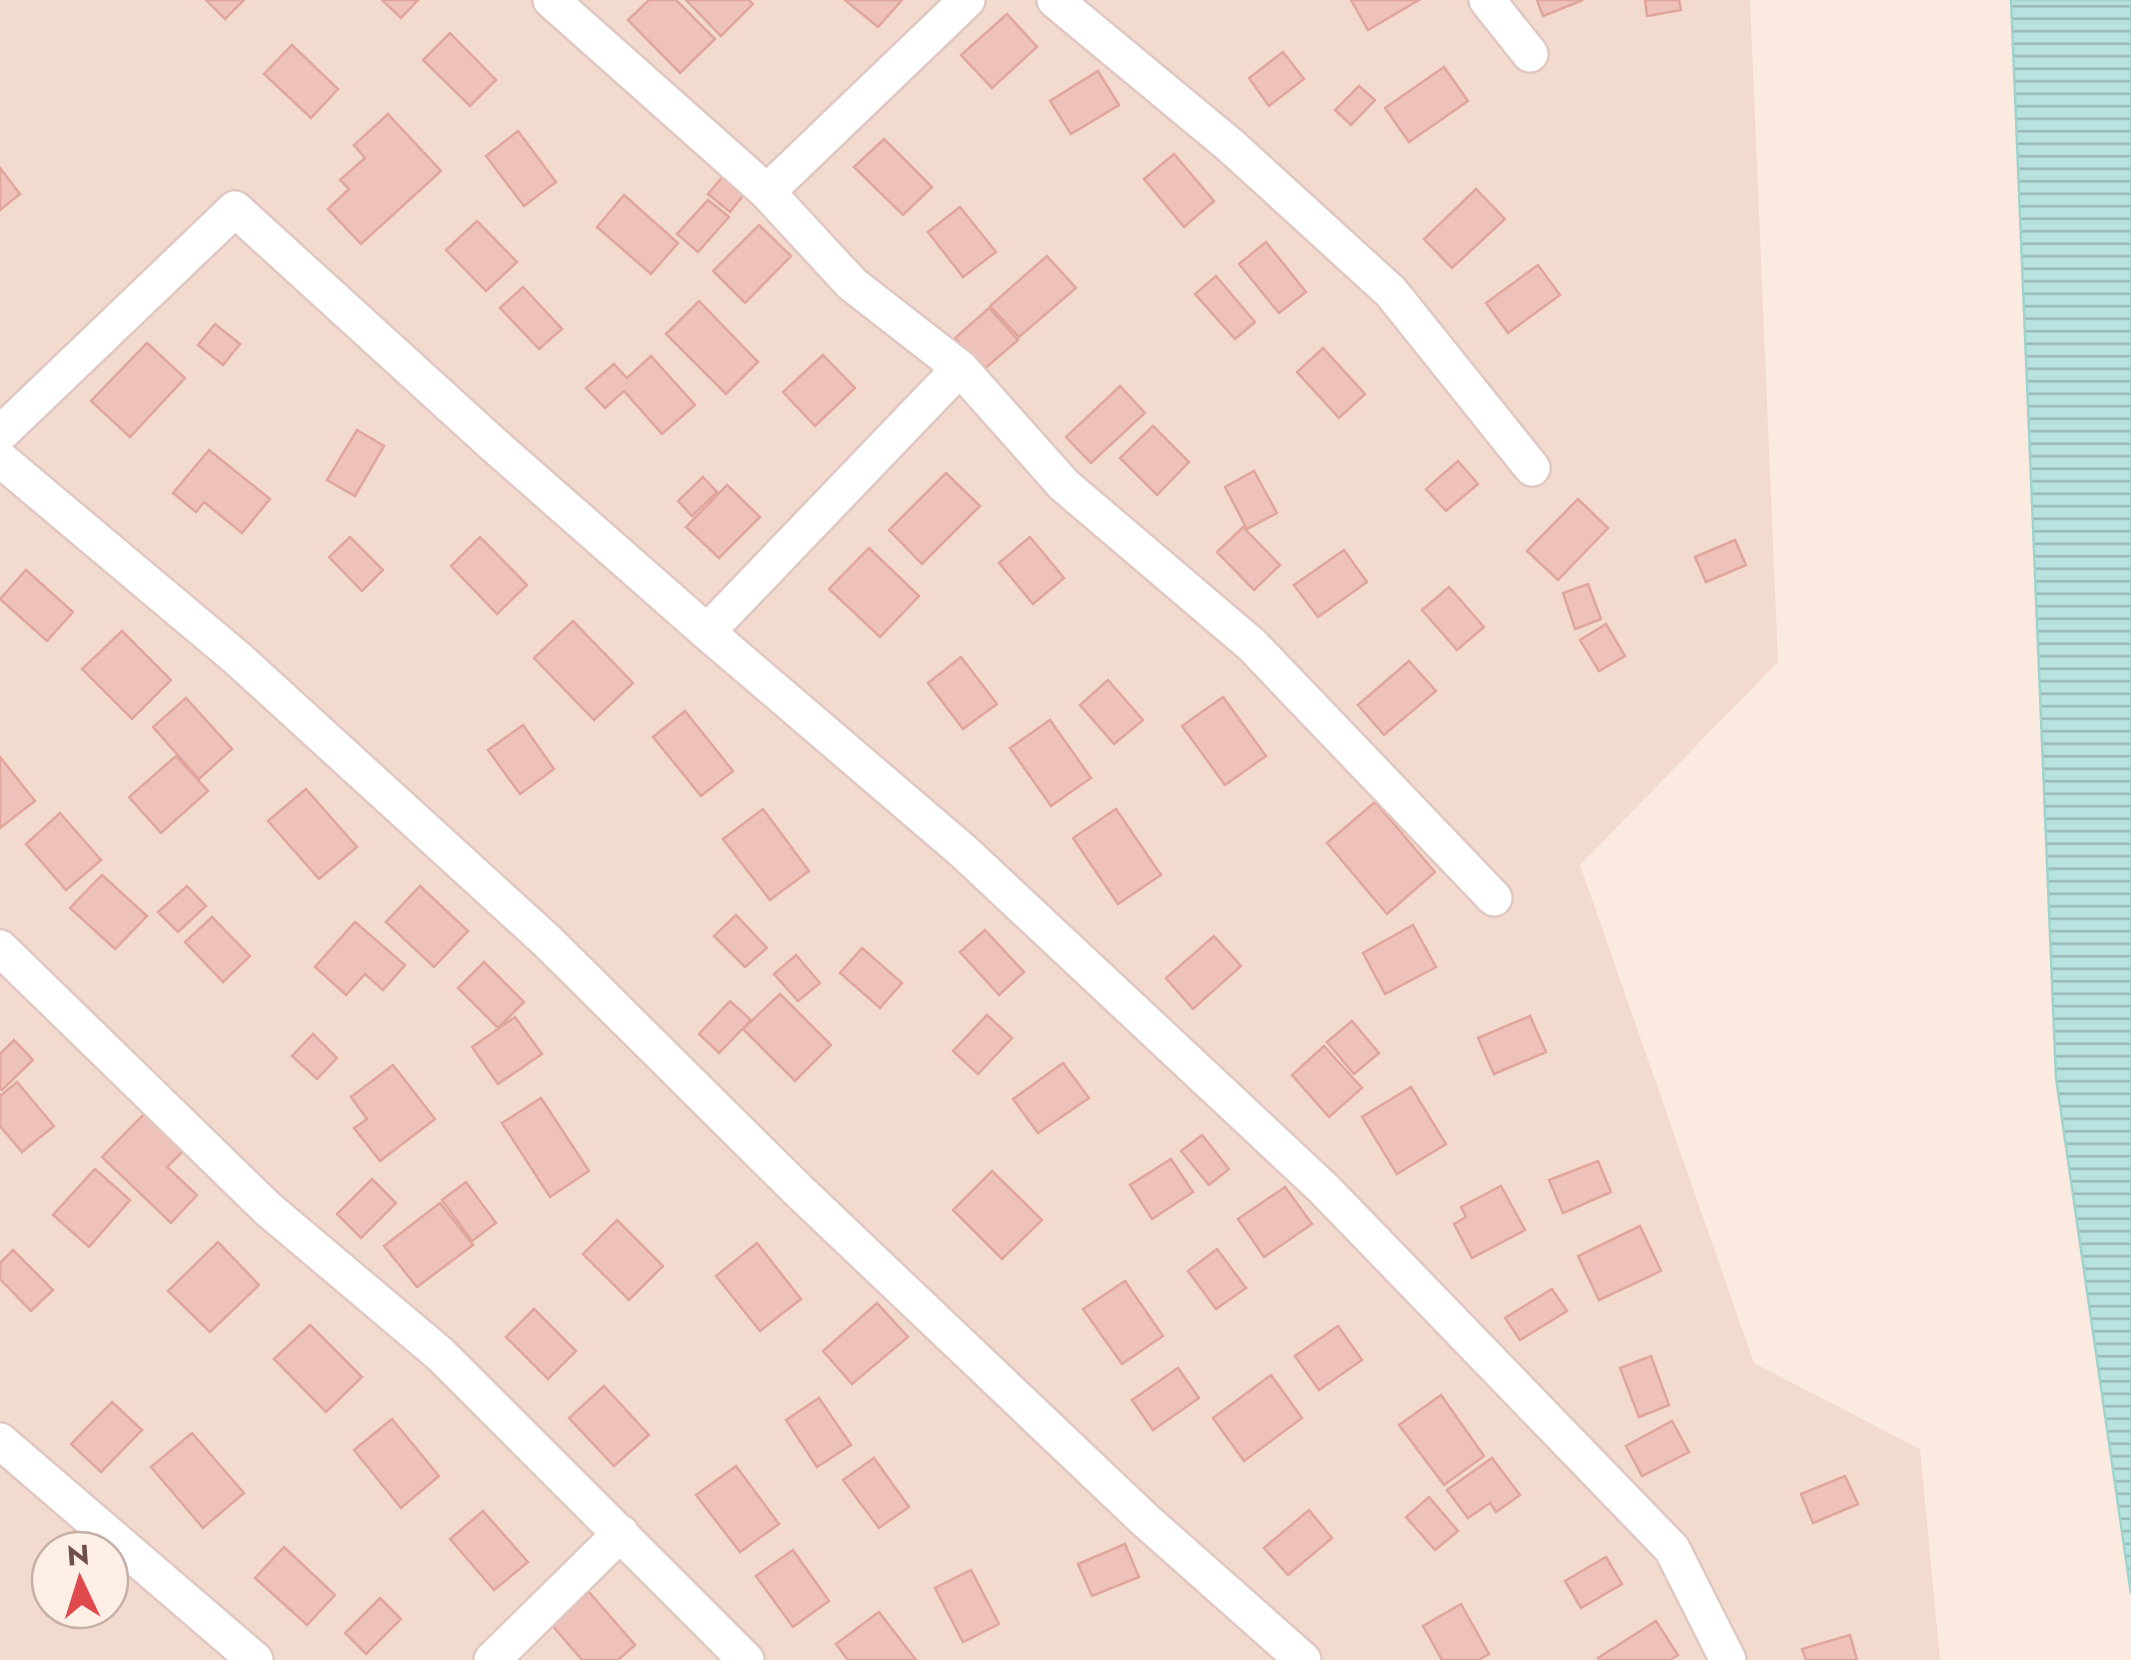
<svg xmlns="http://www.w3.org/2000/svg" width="2131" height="1660" viewBox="0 0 2131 1660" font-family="Jost,sans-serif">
  <defs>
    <pattern id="water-rules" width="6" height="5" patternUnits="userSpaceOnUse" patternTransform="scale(2.5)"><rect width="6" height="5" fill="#b7e2df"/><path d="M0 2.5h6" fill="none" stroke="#99b9b7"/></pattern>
  </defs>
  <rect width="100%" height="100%" fill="#fbeae0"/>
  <path fill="#f2dacf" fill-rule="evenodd" d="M0,0H1750L1778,662L1580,865L1754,1363L1920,1449L1940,1660H0ZM50,1550H110V1610H50Z"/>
  <path fill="url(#water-rules)" stroke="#9dd4cf" stroke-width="2.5" d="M2011,0H2131V1594L2056,1078Z"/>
  <path fill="#eec2ba" stroke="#e0a59b" stroke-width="2.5" d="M206,0H244L225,19Z
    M382,0H418L401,18Z
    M649,0H676L715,39L680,73L628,20Z
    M686,0H749L753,4L721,36Z
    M845,0H902L878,27Z
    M1351,0H1419L1368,30Z
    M1537,0H1583L1543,16Z
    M1645,0H1679L1681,10L1647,16Z
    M1007,14L1037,47L992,88L961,55Z
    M450,33L496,80L470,106L423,60Z
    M292,45L338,89L311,118L264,74Z
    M1283,52L1304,79L1269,106L1249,78Z
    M1444,67L1468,101L1409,142L1385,108Z
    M1098,71L1119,105L1071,134L1050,101Z
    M1359,86L1375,100L1351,125L1335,110Z
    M388,114L441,171L361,244L328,209L349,189L340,180L365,158L354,145Z
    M518,131L556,182L524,206L486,156Z
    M884,139L932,187L903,215L854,167Z
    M1174,154L1214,201L1184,227L1144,179Z
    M0,168L20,194L0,210Z
    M724,175L746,192L730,212L708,194Z
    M1476,189L1505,219L1452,268L1424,239Z
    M624,195L678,243L651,274L597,227Z
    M708,200L729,217L698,252L677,234Z
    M960,207L996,252L963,277L928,232Z
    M477,221L517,262L486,291L446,250Z
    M759,225L791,256L745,303L713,271Z
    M1266,242L1306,292L1279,313L1239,264Z
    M1047,256L1076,288L1019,337L990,306Z
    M1538,265L1560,295L1508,333L1486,303Z
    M1216,276L1255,322L1235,339L1195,294Z
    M523,287L562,329L539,349L500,308Z
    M699,301L758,362L726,394L666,334Z
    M989,308L1018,340L983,370L955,338Z
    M215,324L240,344L223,365L198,345Z
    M147,343L185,378L130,437L91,401Z
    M1323,348L1365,394L1339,418L1297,372Z
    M823,355L855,388L815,426L783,392Z
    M651,356L695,405L662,434L624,391L605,408L586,388L614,364L627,378Z
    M1120,386L1145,413L1091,463L1066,437Z
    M1153,426L1189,462L1157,495L1120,458Z
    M357,430L384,446L355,496L327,480Z
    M209,450L270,499L242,533L204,502L196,512L173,493Z
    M1458,461L1478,484L1446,511L1426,489Z
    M1254,471L1277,513L1247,529L1225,487Z
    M946,473L980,506L922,564L889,530Z
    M703,477L717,492L692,516L678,501Z
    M727,485L760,517L719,558L686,527Z
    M1578,499L1608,528L1558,580L1527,551Z
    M1243,527L1280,565L1254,590L1217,552Z
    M350,537L383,570L362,591L329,557Z
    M480,537L527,585L497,614L451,566Z
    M1030,537L1064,578L1033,604L999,563Z
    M1735,540L1746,565L1706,582L1695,557Z
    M869,548L919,596L880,637L829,589Z
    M1344,550L1367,582L1318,617L1294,585Z
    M26,570L73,612L47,641L0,599Z
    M1588,584L1601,619L1575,629L1563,593Z
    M1449,587L1484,627L1457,650L1422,610Z
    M573,621L633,683L594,720L534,658Z
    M1606,624L1625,656L1599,671L1580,640Z
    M122,631L171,680L132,719L82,669Z
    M961,657L997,704L963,729L928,683Z
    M1409,661L1436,691L1384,735L1358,705Z
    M1108,680L1143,720L1114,744L1080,705Z
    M1223,697L1266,756L1225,785L1182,726Z
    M186,698L232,749L199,779L153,727Z
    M685,711L733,771L701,796L653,737Z
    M1050,720L1091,778L1051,806L1010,748Z
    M523,725L554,769L520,794L488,750Z
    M176,756L208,791L161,833L129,797Z
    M0,757L35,801L0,828Z
    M306,789L357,847L319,879L268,821Z
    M1375,802L1435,872L1387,914L1327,843Z
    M763,809L809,871L770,900L723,839Z
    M1116,809L1161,875L1118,904L1073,838Z
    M60,813L101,860L66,890L26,844Z
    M102,875L147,916L115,949L70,908Z
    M187,886L206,906L178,932L158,912Z
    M420,886L468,931L434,967L386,922Z
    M736,915L767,948L745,967L714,936Z
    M212,917L250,956L223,982L185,942Z
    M355,922L405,965L383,990L365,974L346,995L315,967Z
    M1413,925L1436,967L1385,994L1363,953Z
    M985,930L1024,972L999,995L960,952Z
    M1214,936L1241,966L1193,1009L1166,978Z
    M862,948L902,983L880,1008L840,973Z
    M796,955L820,983L798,1001L774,974Z
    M484,962L524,1002L498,1028L458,988Z
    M780,994L831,1045L795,1081L743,1029Z
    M730,1001L751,1020L719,1053L699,1034Z
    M987,1015L1012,1038L978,1074L953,1051Z
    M1530,1016L1546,1052L1494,1074L1478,1038Z
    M515,1017L542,1054L498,1084L472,1047Z
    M1352,1021L1379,1053L1354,1074L1327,1042Z
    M313,1034L337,1058L317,1079L292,1056Z
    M14,1040L33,1060L2,1090L0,1088V1054Z
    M1324,1046L1362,1088L1329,1117L1292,1075Z
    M1063,1063L1089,1098L1038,1133L1013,1099Z
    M393,1065L435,1119L380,1161L354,1128L367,1119L351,1097Z
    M17,1082L54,1126L22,1152L0,1126V1096Z
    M1411,1087L1446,1144L1397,1174L1362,1117Z
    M541,1098L589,1171L550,1197L502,1123Z
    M146,1112L185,1149L167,1167L197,1195L171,1223L102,1157Z
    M1202,1135L1229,1169L1209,1185L1181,1151Z
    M1171,1159L1193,1192L1152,1219L1130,1185Z
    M1598,1161L1611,1192L1563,1213L1549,1180Z
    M95,1169L130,1200L89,1247L53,1215Z
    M992,1171L1042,1220L1002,1259L953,1210Z
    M372,1179L396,1203L361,1238L337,1214Z
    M466,1182L496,1223L472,1241L442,1200Z
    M1501,1186L1525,1230L1472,1258L1454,1224L1466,1217L1461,1207Z
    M1285,1187L1312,1224L1264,1257L1238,1219Z
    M440,1203L473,1245L417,1287L384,1246Z
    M617,1220L663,1266L629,1300L583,1254Z
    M1640,1226L1661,1271L1599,1300L1578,1256Z
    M218,1242L259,1285L210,1332L168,1291Z
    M757,1243L801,1299L760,1331L716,1276Z
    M1217,1249L1246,1288L1216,1309L1188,1271Z
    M13,1250L53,1290L31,1311L0,1279V1263Z
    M1125,1281L1163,1336L1122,1364L1083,1309Z
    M1552,1289L1567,1311L1520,1340L1505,1318Z
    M877,1303L908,1337L852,1384L823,1351Z
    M534,1309L576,1351L548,1379L506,1337Z
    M310,1325L362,1377L326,1412L274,1359Z
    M1338,1326L1362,1360L1319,1390L1295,1356Z
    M1651,1356L1669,1405L1639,1417L1620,1368Z
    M1178,1368L1199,1398L1153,1430L1132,1400Z
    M1271,1375L1302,1418L1244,1461L1213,1418Z
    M604,1386L649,1435L614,1466L569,1418Z
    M1441,1395L1484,1456L1444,1485L1399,1425Z
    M819,1398L851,1445L817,1467L786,1420Z
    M112,1402L142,1430L101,1472L71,1444Z
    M392,1419L439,1476L401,1508L354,1450Z
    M1672,1421L1689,1452L1642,1476L1626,1446Z
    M192,1433L244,1493L203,1528L151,1467Z
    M874,1458L909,1507L879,1528L843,1480Z
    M1492,1458L1520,1495L1496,1512L1490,1503L1468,1518L1447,1490Z
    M736,1466L779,1524L740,1552L696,1495Z
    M1845,1476L1858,1504L1813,1523L1801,1494Z
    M1429,1497L1458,1531L1435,1550L1406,1517Z
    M1309,1510L1332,1538L1288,1575L1264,1548Z
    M483,1511L528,1562L494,1590L450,1539Z
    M1125,1544L1139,1577L1092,1596L1078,1564Z
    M284,1547L335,1595L307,1625L255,1578Z
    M793,1550L829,1601L793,1627L756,1576Z
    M1606,1557L1622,1584L1581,1608L1565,1581Z
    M971,1570L999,1624L963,1642L935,1588Z
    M589,1592L635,1645L618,1660H582L551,1624Z
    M380,1598L401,1619L366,1654L345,1633Z
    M1461,1604L1489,1654L1478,1660H1442L1423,1626Z
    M879,1612L916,1660H848L836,1644Z
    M1656,1621L1678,1655L1670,1660H1599L1598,1658Z
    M1850,1635L1857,1660H1806L1802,1649Z"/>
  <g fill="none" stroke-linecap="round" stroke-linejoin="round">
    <defs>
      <path id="street" d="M551,0L767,192L852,284L960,368L1064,485L1252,645L1494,898
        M1055,0L1231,146L1391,292L1532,468
        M1487,0L1530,54
        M767,192L967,0
        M0,434L235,209L493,444L707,632L963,851L1324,1189L1672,1549L1728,1660
        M0,459L237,658L547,941L799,1191L1144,1519L1303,1660
        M707,632L960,368
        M0,948L268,1209L440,1354L746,1660
        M0,1441L255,1660
        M492,1660L621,1533"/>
    </defs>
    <use href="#street" stroke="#e0c7c0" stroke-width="40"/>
    <use href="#street" stroke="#fff" stroke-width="35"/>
  </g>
  <g transform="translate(80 1580) rotate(356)"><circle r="48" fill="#feefe6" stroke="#c5afa7" stroke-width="2.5"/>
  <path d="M0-8L18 38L0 25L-18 38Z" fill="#df4b4d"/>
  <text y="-15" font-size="28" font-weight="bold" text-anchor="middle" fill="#704e49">N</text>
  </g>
</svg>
